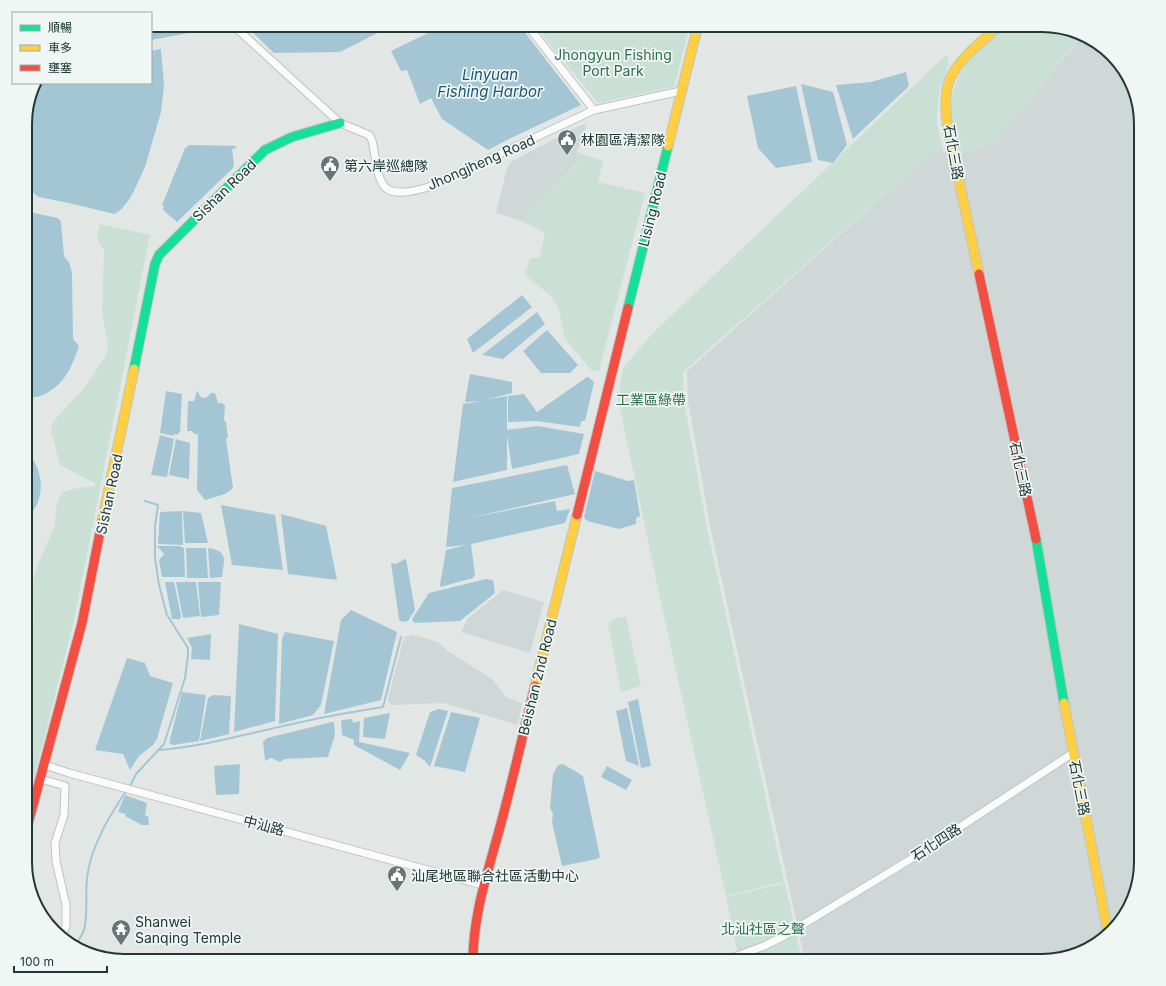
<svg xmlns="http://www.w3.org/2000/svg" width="1166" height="986" viewBox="0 0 1166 986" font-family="Inter,'Noto Sans TC',sans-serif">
  <rect width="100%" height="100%" fill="#e2e7e5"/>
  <path fill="#cfd8d6" d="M1083,35L1107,50L1133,86L1141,124V862L1134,900L1116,927L1080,953L1042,961H805L710,526L688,401L687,371L935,150L960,154L994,141Z
    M585,124L586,128L577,152L578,162L522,221L496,213L507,168L511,162L581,125Z
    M503,590L544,602L530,653L461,632L468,618Z
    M414,635L438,642L448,651L493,680L506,697L522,703L518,725L444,703L393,705L390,704L388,699L404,637Z"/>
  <path fill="#cbe0d4" d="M534,25H690L674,87L598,103Z
    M1006,25H1042L1080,32L1083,34L994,141L960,154C957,143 953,130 952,118C947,73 977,53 1006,25Z
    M947,54L949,64L940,88L937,114V123L943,151L935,150L683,372L684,401L707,528L784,882L726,896L660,598L618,399L623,368L652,334Z
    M577,152L603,161L598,182L645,193L599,371H592L565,339L559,310L552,297L525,275L530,258H539L545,233L522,221L578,163Z
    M100,224L150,235L74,620L25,814V641C41,623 30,609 32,588C34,566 47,548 54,527C57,516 54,503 62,494C70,487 85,488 95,486V483L60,465L51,431L52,424L56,418L86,386L106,355L108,347L107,338L102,314L104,251L97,238Z
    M626,617L641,686L621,692L608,624L616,618Z
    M785,883L802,961H741L736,945L726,897Z"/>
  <path fill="#a4c6d4" d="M151,25H232L151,40Z
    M245,25H393L340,52L274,53Z
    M424,25H519L581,105L511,138L488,150L442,119L431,98L420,104L407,70L401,71L391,51L428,33Z
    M161,49C164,67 165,86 163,104C160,127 137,206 114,214L68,203L38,197L25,186V117L34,83H151V51Z
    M906,72L909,86L853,139L836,85L871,82Z
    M801,84L833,92L847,145L833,163L818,160Z
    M796,86L812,162L776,168L758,148L747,96Z
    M189,145L236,146V148L232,149L234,164L233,168L177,222L163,210L164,206L162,205L185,148Z
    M25,211L58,218L61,222L64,256L69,262L72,273L73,339L79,346C72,366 65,385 43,395C37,397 32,398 25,397Z
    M522,295L532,307L473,353L467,339Z
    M537,312L545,324L503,359L482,355Z
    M547,330L578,365L570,373H541L523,351Z
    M470,374L512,382V393L485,400L507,396V430L538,426L584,434L579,454L512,469L507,435V470L453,482L463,404L481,401L465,402Z
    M587,377H588L594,382L585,421H581L580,427L536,421L508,422V396L524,394L537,412Z
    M166,391L182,394L180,432L177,435L174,434L173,436L160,433Z
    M197,391L201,397L206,398L211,393H215L218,403H222L225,406L224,420L226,422L228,437L226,439L233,488L225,494L205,500L197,490L198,435L193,433L192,431H187L188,401H194Z
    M160,435L174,439L167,477L151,475Z
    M176,439L190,443L189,479L169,475Z
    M25,450C45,469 47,501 25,520Z
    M567,465L575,494L469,518L555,501L557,511L570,509L565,523L471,544L475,575L472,579H469L441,587L440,585L446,550L466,545L446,547L452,488Z
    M595,471L628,481L634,480L640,516L636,518V524L619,529L587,521L584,517Z
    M221,505L275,515L283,570L232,565Z
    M182,511L183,545L158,544L160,512Z
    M183,511L201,513L208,543H185Z
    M281,514L326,526L337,580L288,574Z
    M157,546H179L184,548L185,577H162L159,560L164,554Z
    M186,548H206L208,578H187Z
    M208,548C229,551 224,560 222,577L210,578Z
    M405,559H406L415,610L408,621L402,622L399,619L391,563L396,564Z
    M486,579L493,580L495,593L460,621L414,623L412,619L429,593Z
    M165,582H174L181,616L180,619H172Z
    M176,582H196L200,616L183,618Z
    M198,582H221L219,615L201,617Z
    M351,610L397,632L381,700L324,714L341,620Z
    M239,624L278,634L275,721L234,732Z
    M285,632L334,641L321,705L313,715L279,724L282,639Z
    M211,634L210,660L191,659L192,648L187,638Z
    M127,658L145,663L150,676L173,683L157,739L153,745L139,756L130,770L123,754L95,750Z
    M182,692L206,695L199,741L173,745L169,743Z
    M213,695L231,696L229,734L200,741L208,698Z
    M638,699L651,766L641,768L628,702Z
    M627,708L639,766L626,761L616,711Z
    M439,709L448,711L430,767L424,760L416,755L430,712Z
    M451,712L480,718L465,772L434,766Z
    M390,713L385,739L363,737L364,718Z
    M352,719L353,723L360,721L359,742L410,753L400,770L354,745V740L342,735L341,720Z
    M332,722H334L335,735L328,757L285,759L280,762L271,758L265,761L263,742L267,738Z
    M240,764L239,794L216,795L214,766Z
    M563,764L583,776L600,857L597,859L562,866L552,822L553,814L550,808L553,774L558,765Z
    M607,766L632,780L626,790L601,777Z
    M125,795L147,803L145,816H148L149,825H142L125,816L126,814L118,812Z"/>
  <path fill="#e2e7e5" d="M163,48L166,85L163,113L147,167L133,199L131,198L145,167L161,112L164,85L161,49Z
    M25,186L38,197L68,203L114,214L111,215L68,205L38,199L25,189Z"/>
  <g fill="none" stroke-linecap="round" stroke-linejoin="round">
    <path stroke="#a4c6d4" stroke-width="2" d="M158,750C210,746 260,730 311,720C334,715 359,711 383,707L401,637
      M129,788L136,774L164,744L185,678L188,655V648L167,615L159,585L155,558V526L158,505L145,501
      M75,946C78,941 82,936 84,930C89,911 84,891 88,872C93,842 110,816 126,791"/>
    <defs>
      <path id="street" d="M527,25L594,110
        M235,27L340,123L369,135L372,140C381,185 376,202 429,187L594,110L681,91
        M45,765L69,773L483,885
        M41,779L65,786L64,815L55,843L56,861L66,905V926L61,938
        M723,961L764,946L784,936L911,859L1073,753"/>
      <path id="fast" d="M628,308L668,146
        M134,369L155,264L159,255L265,150L292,137L340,123
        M1036,539L1064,703"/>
      <path id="slow" d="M668,146L698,25
        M979,274C973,246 967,218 961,190C955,161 938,106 950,79C960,57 983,41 1000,25
        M102,522L134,369
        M535,686L577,515
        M1064,703L1108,933"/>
      <path id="jam" d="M979,274L1036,539
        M577,515L628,308
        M25,835L82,623L102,522
        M473,961C473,914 488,872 500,827C513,780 523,733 535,686"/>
    </defs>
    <use href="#street" stroke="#bfc4c2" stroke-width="9"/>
    <use href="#fast" stroke="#bec5c3" stroke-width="11"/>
    <use href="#slow" stroke="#bec5c3" stroke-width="11"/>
    <use href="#jam" stroke="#bec5c3" stroke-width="11"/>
    <use href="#street" stroke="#fbfbfb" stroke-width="7"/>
    <use href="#fast" stroke="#16e098" stroke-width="9"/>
    <use href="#slow" stroke="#ffcf43" stroke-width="9"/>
    <use href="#jam" stroke="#f24e42" stroke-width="9"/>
  </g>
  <defs>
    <symbol id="civic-pin" viewBox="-11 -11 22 30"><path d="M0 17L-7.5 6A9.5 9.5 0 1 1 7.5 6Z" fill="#657673" stroke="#eff6f4"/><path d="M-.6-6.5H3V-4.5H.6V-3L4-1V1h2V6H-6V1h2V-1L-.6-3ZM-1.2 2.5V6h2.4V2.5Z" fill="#fff"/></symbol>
    <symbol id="temple-pin" viewBox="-11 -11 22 30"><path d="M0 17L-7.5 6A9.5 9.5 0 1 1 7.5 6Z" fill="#657673" stroke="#eff6f4"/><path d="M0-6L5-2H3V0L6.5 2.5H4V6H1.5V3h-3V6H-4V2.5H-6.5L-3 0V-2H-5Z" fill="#fff"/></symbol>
  </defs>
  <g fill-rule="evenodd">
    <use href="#civic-pin" x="556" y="128" width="22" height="30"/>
    <use href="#civic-pin" x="319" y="154" width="22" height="30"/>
    <use href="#civic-pin" x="386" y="864" width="22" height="30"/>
    <use href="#temple-pin" x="110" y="918" width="22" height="30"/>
  </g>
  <g text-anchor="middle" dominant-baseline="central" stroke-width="3.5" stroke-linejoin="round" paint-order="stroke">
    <g font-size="14" fill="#2d6d50" stroke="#eff6f4">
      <text x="613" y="54">Jhongyun Fishing<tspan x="613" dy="16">Port Park</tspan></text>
      <text x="651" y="399">工業區綠帶</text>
      <text x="763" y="928">北汕社區之聲</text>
    </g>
    <g font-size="14" fill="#213936" stroke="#eff6f4" text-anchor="start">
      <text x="581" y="139">林園區清潔隊</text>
      <text x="344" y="165">第六岸巡總隊</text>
      <text x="411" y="875">汕尾地區聯合社區活動中心</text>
      <text x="135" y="921">Shanwei<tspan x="135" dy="16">Sanqing Temple</tspan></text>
    </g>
    <g font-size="14" fill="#213936" stroke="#eff6f4">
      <text transform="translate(954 152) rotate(80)">石化三路</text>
      <text transform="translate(481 162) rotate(-24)">Jhongjheng Road</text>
      <text transform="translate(224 190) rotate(-44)">Sishan Road</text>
      <text transform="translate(652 209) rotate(-76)">Lising Road</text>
      <text transform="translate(1021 469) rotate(78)">石化三路</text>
      <text transform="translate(109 494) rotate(-78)">Sishan Road</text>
      <text transform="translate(537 677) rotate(-76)">Beishan 2nd Road</text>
      <text transform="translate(1080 788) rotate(79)">石化三路</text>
      <text transform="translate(264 825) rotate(15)">中汕路</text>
      <text transform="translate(936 842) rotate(-33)">石化四路</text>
    </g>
    <g font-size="15" font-style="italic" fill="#1e5771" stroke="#eff6f4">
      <text x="490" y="74">Linyuan<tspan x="490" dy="17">Fishing Harbor</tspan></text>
    </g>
  </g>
  <path d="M0 0H1166V986H0ZM124 32H1042A92 92 0 0 1 1134 124V862A92 92 0 0 1 1042 954H124A92 92 0 0 1 32 862V124A92 92 0 0 1 124 32Z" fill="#eff6f4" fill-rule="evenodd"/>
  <path fill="none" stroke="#213936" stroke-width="2" d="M124 32H1042A92 92 0 0 1 1134 124V862A92 92 0 0 1 1042 954H124A92 92 0 0 1 32 862V124A92 92 0 0 1 124 32Z"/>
  <rect x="12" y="12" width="140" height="72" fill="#eff6f4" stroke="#9daaa8"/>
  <rect x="20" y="25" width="20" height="6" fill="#16e098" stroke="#9daaa8"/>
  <text x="48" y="32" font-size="12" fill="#213936">順暢</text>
  <rect x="20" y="45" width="20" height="6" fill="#ffcf43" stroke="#9daaa8"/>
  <text x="48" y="52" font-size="12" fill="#213936">車多</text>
  <rect x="20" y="65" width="20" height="6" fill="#f24e42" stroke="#9daaa8"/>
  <text x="48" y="72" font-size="12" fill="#213936">壅塞</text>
  <path d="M14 966v6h93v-6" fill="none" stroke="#213936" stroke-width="2"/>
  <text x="20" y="966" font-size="12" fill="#213936" stroke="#eff6f4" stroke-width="3" paint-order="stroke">100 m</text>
</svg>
